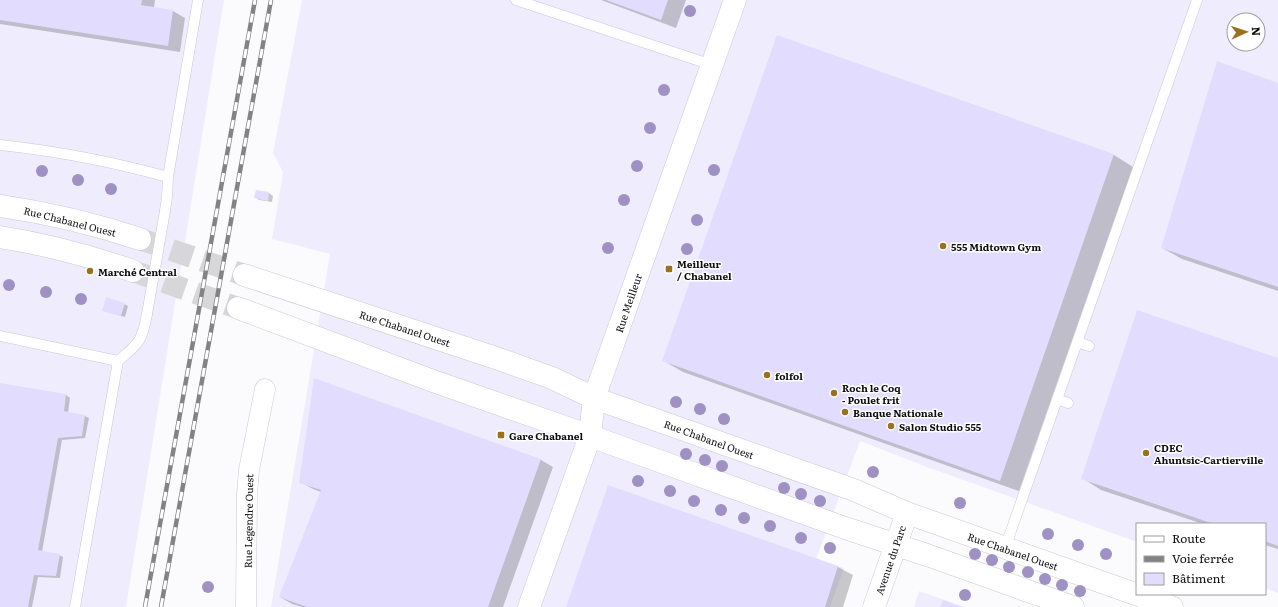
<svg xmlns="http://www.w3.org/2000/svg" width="1278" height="607" viewBox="0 0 1278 607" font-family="Literata,serif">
  <rect width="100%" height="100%" fill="#fbfbfd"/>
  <path fill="#efedfd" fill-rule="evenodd" d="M0,0H224L126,607H0Z
    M302,0H1278V593L1265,588V524H1137V542L927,467L860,441L816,559L844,568L830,607H271L330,254L272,239L283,172L273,153ZM1234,20H1258V44H1234Z
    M919,591L965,607H914Z"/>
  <path fill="#0003" d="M0,0H155L154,8L173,11L185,18L180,52L0,24Z
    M601,0H686L676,28Z
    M777,36L1114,155L1133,167L1019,491L683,372L664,361Z
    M1278,84V291L1182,259L1162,248Z
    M269,193L273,196L272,202L259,200L255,197Z
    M124,304L128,306L125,317L107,312Z
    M1278,359V549L1265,545V524H1203L1101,490L1082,478Z
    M0,384L66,395L70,398L68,413L85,416L89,418L85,438L62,440L42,552L59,555L63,557L60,578L38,577L32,607H0Z
    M541,460L553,467L503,607H302L292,604L280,597L321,492L313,489L300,482Z
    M838,567L853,575L843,607H567Z"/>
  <path fill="#e2ddff" d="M0,0H142L141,5L173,10L168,46L0,20Z
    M606,0H668L661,20Z
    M777,35L1114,154L1000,481L662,361Z
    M1217,61L1278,83V287L1161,248Z
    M256,190L269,192L268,201L254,198Z
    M106,297L125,303L121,316L102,311Z
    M1137,310L1278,358V546L1265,541V524H1214L1081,479Z
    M314,378L541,459L488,607H307L279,597L321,490L299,483Z
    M0,383L66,394L64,411L85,415L82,436L58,438L38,550L60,554L56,576L34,575L28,607H0Z
    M608,485L838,566L825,607H566Z
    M943,600L962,607H940Z"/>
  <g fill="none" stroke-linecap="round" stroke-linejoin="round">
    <path stroke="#d7d7d9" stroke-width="22" stroke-dasharray="22 11" stroke-linecap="butt" d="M140,239L244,275
      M133,271L238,308"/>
    <defs>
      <path id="lane" d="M516,0L712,65
        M0,145C57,151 113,162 168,177
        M165,211L167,197L168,177L198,0
        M0,336L118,361
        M1077,342L1089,346
        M1057,399L1068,403
        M1005,548L1197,0
        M75,607L118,361C139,343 142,342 147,314"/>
      <path id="street" d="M246,607L247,494L249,470L265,389"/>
      <path id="secondary" d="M0,206C48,213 94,224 140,239
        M0,237C46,244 90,256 133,271
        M244,275L496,358L552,378L594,398L854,490L907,513L1172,607
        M238,308L433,381L590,436L845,528L927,555L1073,607
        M529,607L590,436L594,398L604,370L735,0
        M874,607L907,513"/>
    </defs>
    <use href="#lane" stroke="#c9c8d4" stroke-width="11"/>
    <use href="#street" stroke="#c9c8d4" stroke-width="21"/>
    <use href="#secondary" stroke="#c9c8d4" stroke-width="23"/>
    <use href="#lane" stroke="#fff" stroke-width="10"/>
    <use href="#street" stroke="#fff" stroke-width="20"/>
    <use href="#secondary" stroke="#fff" stroke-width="22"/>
    <defs>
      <path id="rail" d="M145,607L255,0
        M161,607L271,0"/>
    </defs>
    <use href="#rail" stroke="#838285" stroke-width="4.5"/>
    <use href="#rail" stroke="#fff" stroke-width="3" stroke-dasharray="9" stroke-linecap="butt"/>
    <defs>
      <path id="lane-bridge" d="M147,314L165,211"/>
    </defs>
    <use href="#lane-bridge" stroke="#c9c8d4" stroke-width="11" stroke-linecap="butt"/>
    <use href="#lane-bridge" stroke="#fff" stroke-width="10"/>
  </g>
  <g fill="#9f91c4">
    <circle cx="690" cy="11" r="6"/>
    <circle cx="664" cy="90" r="6"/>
    <circle cx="650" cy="128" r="6"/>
    <circle cx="637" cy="166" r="6"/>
    <circle cx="714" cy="170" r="6"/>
    <circle cx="42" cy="171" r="6"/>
    <circle cx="78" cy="180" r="6"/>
    <circle cx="111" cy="189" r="6"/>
    <circle cx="624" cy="200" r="6"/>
    <circle cx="697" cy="220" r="6"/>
    <circle cx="608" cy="248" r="6"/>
    <circle cx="687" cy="249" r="6"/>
    <circle cx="9" cy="285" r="6"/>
    <circle cx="46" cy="292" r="6"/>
    <circle cx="81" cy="299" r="6"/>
    <circle cx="676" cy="402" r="6"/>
    <circle cx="700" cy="409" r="6"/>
    <circle cx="724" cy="419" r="6"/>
    <circle cx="686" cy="454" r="6"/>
    <circle cx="705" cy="460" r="6"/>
    <circle cx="722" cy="466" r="6"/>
    <circle cx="873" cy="472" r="6"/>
    <circle cx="638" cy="481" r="6"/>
    <circle cx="784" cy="488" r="6"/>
    <circle cx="670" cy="491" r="6"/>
    <circle cx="801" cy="494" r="6"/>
    <circle cx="694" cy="501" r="6"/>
    <circle cx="820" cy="501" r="6"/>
    <circle cx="960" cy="503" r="6"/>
    <circle cx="721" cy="510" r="6"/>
    <circle cx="744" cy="518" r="6"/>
    <circle cx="770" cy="526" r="6"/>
    <circle cx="1048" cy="534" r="6"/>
    <circle cx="801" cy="538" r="6"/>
    <circle cx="1078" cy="545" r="6"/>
    <circle cx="830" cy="548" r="6"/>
    <circle cx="975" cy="554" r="6"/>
    <circle cx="1106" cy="554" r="6"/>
    <circle cx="992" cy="560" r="6"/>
    <circle cx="1009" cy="567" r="6"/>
    <circle cx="1028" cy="572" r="6"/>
    <circle cx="1045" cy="579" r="6"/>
    <circle cx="1062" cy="585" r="6"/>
    <circle cx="208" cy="587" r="6"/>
    <circle cx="1080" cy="591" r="6"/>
    <circle cx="965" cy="595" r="6"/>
  </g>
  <g fill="#99721e" stroke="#fff" stroke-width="1.5">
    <circle cx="943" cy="246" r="4"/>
    <rect x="665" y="265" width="8" height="8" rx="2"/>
    <circle cx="90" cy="271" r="4"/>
    <circle cx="767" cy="375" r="4"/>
    <circle cx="834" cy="393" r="4"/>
    <circle cx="845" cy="412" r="4"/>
    <circle cx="891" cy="426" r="4"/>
    <rect x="497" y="431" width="8" height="8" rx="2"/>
    <circle cx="1146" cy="453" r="4"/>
  </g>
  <g text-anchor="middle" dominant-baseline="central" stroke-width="3" stroke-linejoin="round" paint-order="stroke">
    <g font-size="10" fill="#0d0c10" stroke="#fff">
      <text transform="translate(70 221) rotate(14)">Rue Chabanel Ouest</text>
      <text transform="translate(628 303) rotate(-71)">Rue Meilleur</text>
      <text transform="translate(405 328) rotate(18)">Rue Chabanel Ouest</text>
      <text transform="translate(709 439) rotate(20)">Rue Chabanel Ouest</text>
      <text transform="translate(248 521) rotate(-89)">Rue Legendre Ouest</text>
      <text transform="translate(1013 551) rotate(19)">Rue Chabanel Ouest</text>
      <text transform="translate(890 560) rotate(-71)">Avenue du Parc</text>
    </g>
    <g font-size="10" font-weight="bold" fill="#0d0c10" stroke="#fff" text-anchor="start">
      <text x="951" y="246">555 Midtown Gym</text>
      <text x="677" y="263">Meilleur<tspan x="677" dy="12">/ Chabanel</tspan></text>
      <text x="98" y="271">Marché Central</text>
      <text x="775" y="375">folfol</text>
      <text x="842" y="387">Roch le Coq<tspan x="842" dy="12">- Poulet frit</tspan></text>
      <text x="853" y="412">Banque Nationale</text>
      <text x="899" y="426">Salon Studio 555</text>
      <text x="509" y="435">Gare Chabanel</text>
      <text x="1154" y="447">CDEC<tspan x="1154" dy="12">Ahuntsic-Cartierville</tspan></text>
    </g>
  </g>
  <rect x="1136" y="523" width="130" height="72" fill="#ffffff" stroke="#9e9e9f"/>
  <rect x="1144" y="536" width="20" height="6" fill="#ffffff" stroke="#9e9e9f"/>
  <text x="1172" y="543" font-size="12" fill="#0d0c10">Route</text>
  <rect x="1144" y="556" width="20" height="6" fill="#838285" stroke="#9e9e9f"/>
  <text x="1172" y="563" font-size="12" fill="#0d0c10">Voie ferrée</text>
  <rect x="1144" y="573" width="20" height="12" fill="#e2ddff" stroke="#9e9e9f"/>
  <text x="1172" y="583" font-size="12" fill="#0d0c10">Bâtiment</text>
  <g transform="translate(1246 32) rotate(87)"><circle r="19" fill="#ffffff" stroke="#9e9e9f"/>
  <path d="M0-3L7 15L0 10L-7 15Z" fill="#99721e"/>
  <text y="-6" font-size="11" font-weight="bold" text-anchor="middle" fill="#0d0c10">N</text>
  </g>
</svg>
